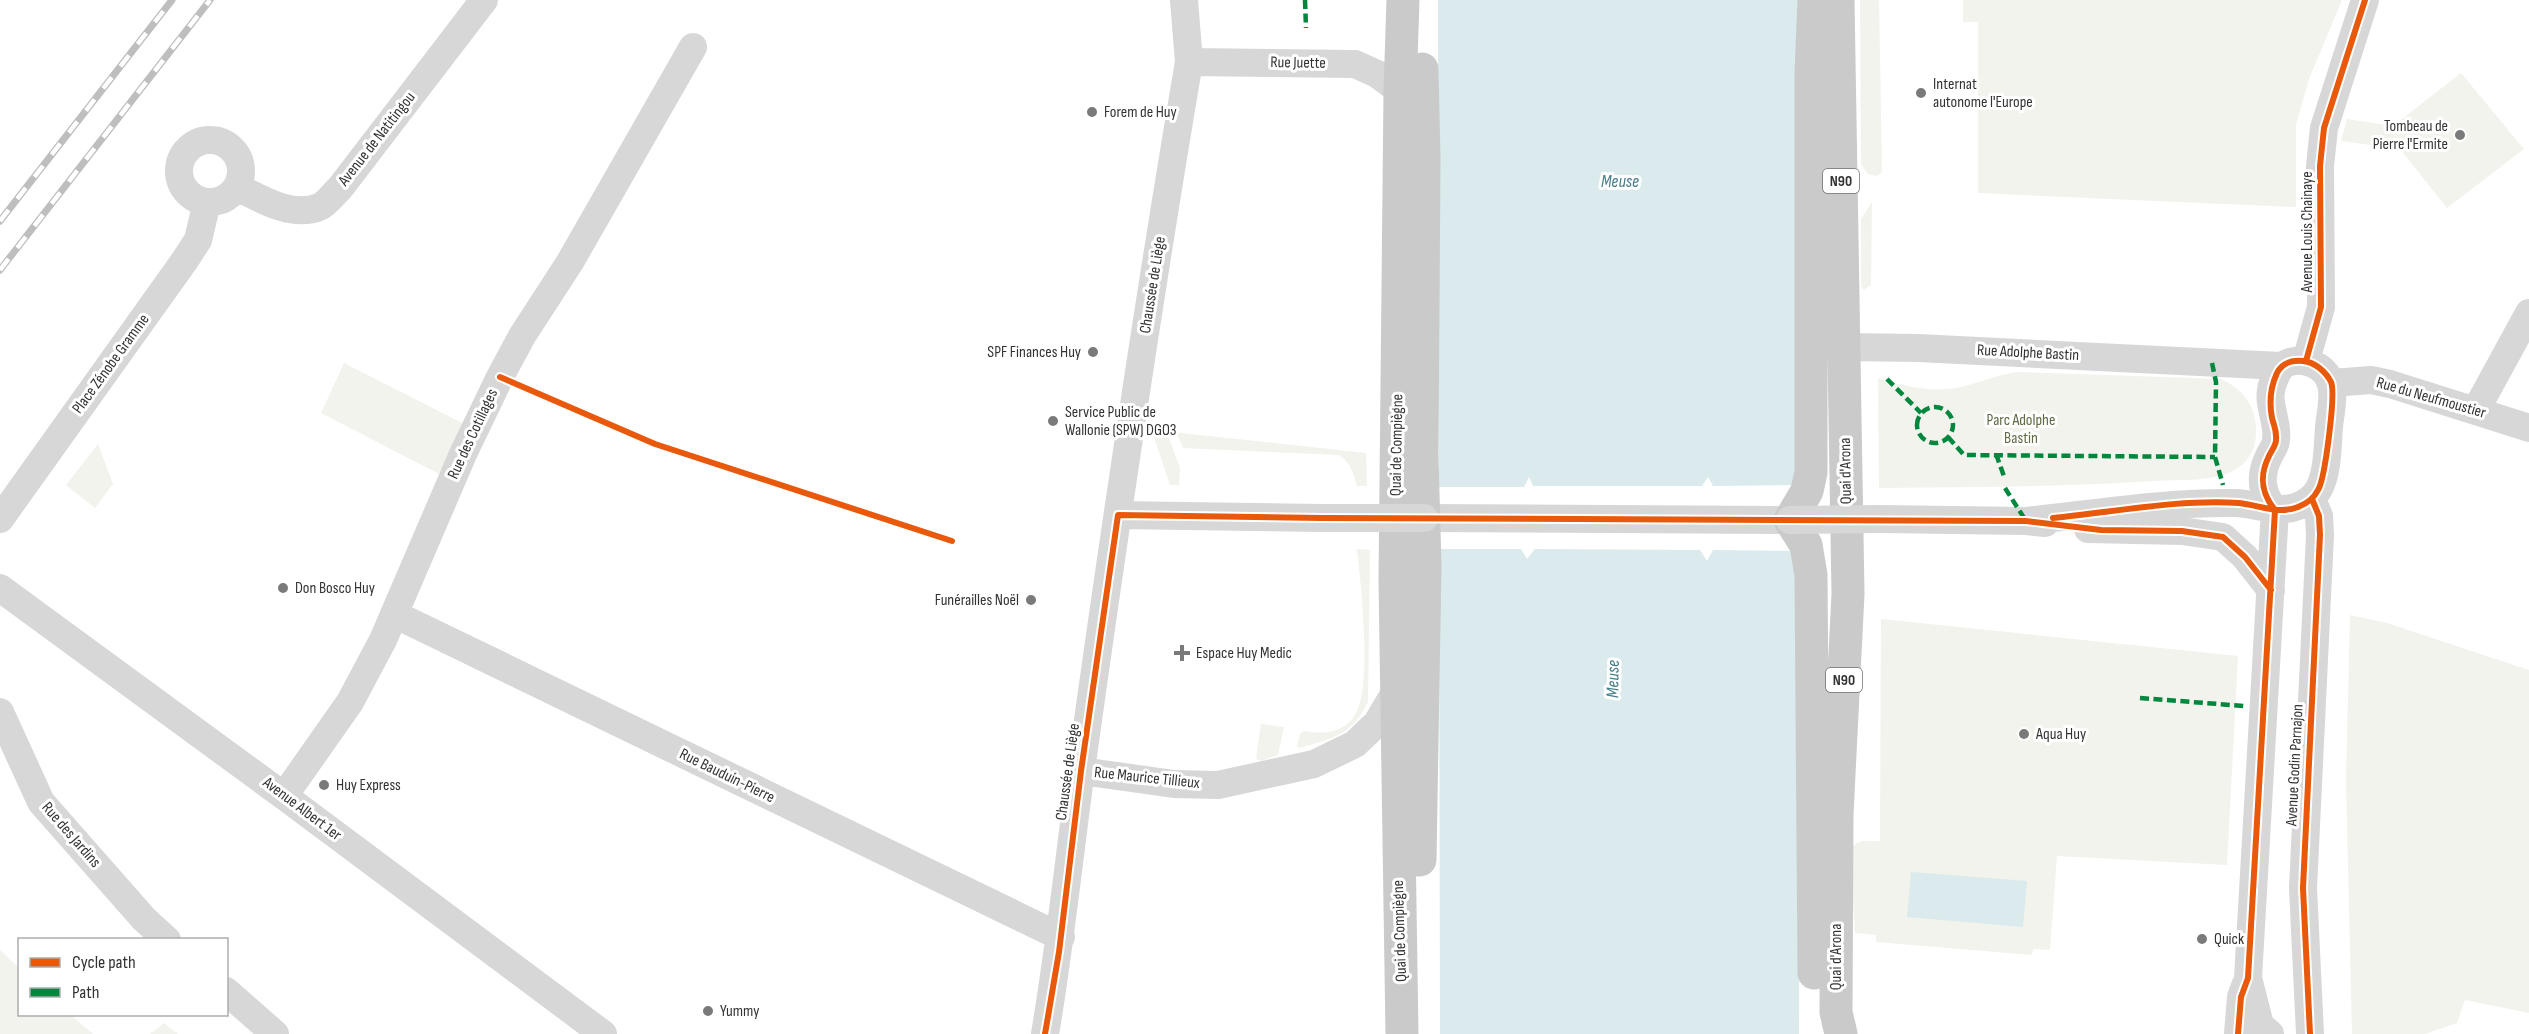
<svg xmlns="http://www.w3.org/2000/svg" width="2529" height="1034" viewBox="0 0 2529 1034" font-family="'Sofia Sans Condensed',sans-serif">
  <rect width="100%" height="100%" fill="#fff"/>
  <path fill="#f1f3ec" d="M1860,0H1879L1882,172L1877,176L1868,174L1861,164Z
    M1963,0H2342L2309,79L2296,125V207L1978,193V22H1963Z
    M2461,73L2524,149L2447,208L2400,149L2341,141L2347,119L2393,126Z
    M1872,202L1871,285L1865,289H1862L1861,281V219Z
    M344,363L464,424L439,474L321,413Z
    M2019,372L2221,379C2239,388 2251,399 2255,419C2258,438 2255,457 2238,468C2215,483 2180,479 2154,481C2062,487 1971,487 1879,488L1878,378C1907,387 1935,394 1965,386C1984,381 2000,374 2019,372Z
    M1172,432L1366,453L1367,486H1357C1353,472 1351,463 1339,455L1183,448L1178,436Z
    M1154,437L1169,438L1180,468L1179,485H1170Z
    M98,444L113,484L95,508L66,485Z
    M1357,549L1370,550L1368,702C1352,735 1333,738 1300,748L1297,746L1300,734L1304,731C1325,735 1345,733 1356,713C1372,686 1361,583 1357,549Z
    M2350,615L2387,623L2529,670V1013L2465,1000L2457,1023L2425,1034H2352L2346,780Z
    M1881,619L2238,656L2227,865L2057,856L2050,950L2033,949L2032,955L1876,942V935L1855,933L1850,853C1855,837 1867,842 1880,841Z
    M1261,724L1284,727L1278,755L1261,761L1256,759Z
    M0,950L19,968L20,1014L71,1015L93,1034H0Z
    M164,1023L178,1034H150Z"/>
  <path fill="#daeaed" d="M1438,0H1803L1799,1034H1440Z
    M1911,872L2027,881L2023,927L1907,917Z"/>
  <path fill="#fff" d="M1529,477L1533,486H1702L1708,477L1713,486L1804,485V551L1713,550L1707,561L1700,550L1535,549L1527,559L1521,549H1437V487H1524Z"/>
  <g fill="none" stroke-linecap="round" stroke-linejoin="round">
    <path stroke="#d7d7d7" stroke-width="28" d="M1189,62L1355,64L1377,74L1400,91
      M179 171a31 31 0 1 1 62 0a31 31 0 1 1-62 0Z
      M237,187C261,199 292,218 319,207C327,204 334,193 340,188L484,0
      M1844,347L1918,348L2281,366
      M2306,361L2321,307L2320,166L2324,128L2365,0
      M2332,383L2371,380L2390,384L2529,428
      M2476,410L2529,313
      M1118,515L1322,518
      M1424,518L1790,520
      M0,519L185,260L198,240L207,202
      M1880,519L2026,521L2045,523
      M2026,521C2095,514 2165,502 2235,503C2262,504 2285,518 2309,500C2329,486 2327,449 2329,427C2331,407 2339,382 2320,368C2312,362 2299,359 2290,362C2281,365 2279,369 2275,378C2263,401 2279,418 2276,440C2276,446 2271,451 2269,456C2259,476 2261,493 2275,510L2248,978L2260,1025L2270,1034
      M2088,529L2182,531L2223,537L2245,557L2271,590
      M0,588L284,796L603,1034
      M394,614L1061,937
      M0,712L41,802L144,919L167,940
      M1081,771L1174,784L1218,785L1314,764L1355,744L1377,723L1396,691
      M284,796L350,702L383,640L463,454L500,377L522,336L570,262L693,47
      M226,991L275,1034
      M1045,1034C1060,946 1069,858 1081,770C1114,533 1149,297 1189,62L1184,0
      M2238,1034L2241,997L2245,986
      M2310,1034L2303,888L2320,535L2319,516L2312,499"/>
    <path stroke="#cacaca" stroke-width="33" d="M1838,0L1848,594L1837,814L1836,1012L1841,1034
      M1420,860L1425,566L1422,457L1424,159L1422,69
      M1814,973L1811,575L1806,545L1790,520L1807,491L1811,472V73L1814,0
      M1402,1034L1395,581L1400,91L1403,0"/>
    <defs>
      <path id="rail" d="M0,221L172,0
        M0,270L210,0"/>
    </defs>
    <use href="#rail" stroke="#bebebe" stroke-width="7"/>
    <use href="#rail" stroke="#fff" stroke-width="4.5" stroke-dasharray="14" stroke-linecap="butt"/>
    <path stroke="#d7d7d7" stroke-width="28" d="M1322,518H1424
      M1790,520L1880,519"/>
    <path stroke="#00873e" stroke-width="4.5" stroke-dasharray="9 4.5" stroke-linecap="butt" d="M1305,0L1306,28
      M2212,363L2216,382L2215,457L2223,485
      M1887,379L1921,413
      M1917 425a18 18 0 1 1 36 0a18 18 0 1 1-36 0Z
      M1948,437L1964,455L2215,457
      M1996,454L2005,479
      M2005,488L2026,521
      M2140,698L2244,706"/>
    <defs>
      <path id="cycleway" d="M2306,361L2321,307L2320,166L2324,128L2365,0
        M500,377L655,444L952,541
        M2053,518C2114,512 2178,499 2239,503C2259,505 2278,515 2298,507C2306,504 2314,498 2318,490C2325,479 2336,393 2331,382C2326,372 2315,362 2303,361C2292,360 2282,363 2277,373C2270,388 2269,402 2272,418C2274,426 2277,431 2276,440C2276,446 2271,451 2269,456C2259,476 2261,493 2275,510L2248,978L2241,997L2238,1034
        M1045,1034L1059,952L1081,771L1118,515L1322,518L2026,521L2101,530L2182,531L2223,537L2245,557L2271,590
        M2310,1034L2303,888L2320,535L2319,516L2312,499"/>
    </defs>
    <use href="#cycleway" stroke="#fff" stroke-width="10"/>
    <use href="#cycleway" stroke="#e8590c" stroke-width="6"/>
  </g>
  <g fill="#7a7a7a" stroke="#fff" stroke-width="2">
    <circle cx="1921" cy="93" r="6"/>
    <circle cx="1092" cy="112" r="6"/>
    <circle cx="2460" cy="135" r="6"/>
    <circle cx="1093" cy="352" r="6"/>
    <circle cx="1053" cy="421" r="6"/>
    <circle cx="283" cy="588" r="6"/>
    <circle cx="1031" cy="600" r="6"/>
    <path d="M1179 644h6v6h6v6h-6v6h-6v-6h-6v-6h6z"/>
    <circle cx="2024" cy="734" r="6"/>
    <circle cx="324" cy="785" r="6"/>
    <circle cx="2202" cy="939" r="6"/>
    <circle cx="708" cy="1011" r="6"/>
  </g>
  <g text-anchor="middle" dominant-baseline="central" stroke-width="6" stroke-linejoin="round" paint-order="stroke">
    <g fill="#fff" stroke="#707070" stroke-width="1.5">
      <rect x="1823" y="169" width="36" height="24" rx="4.5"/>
      <rect x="1826" y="668" width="36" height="24" rx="4.5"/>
    </g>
    <g font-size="15" font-weight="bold" fill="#333">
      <text x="1841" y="181">N90</text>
      <text x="1844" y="680">N90</text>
    </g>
    <g font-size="16" fill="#333" stroke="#fff">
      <text transform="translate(1298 63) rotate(1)">Rue Juette</text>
      <text transform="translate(377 139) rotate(-52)">Avenue de Natitingou</text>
      <text transform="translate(2307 232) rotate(-90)">Avenue Louis Chainaye</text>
      <text transform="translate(1153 285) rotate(-81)">Chaussée de Liège</text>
      <text transform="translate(2028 353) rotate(3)">Rue Adolphe Bastin</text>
      <text transform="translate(111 364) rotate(-54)">Place Zénobe Gramme</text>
      <text transform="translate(2431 398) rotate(16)">Rue du Neufmoustier</text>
      <text transform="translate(473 434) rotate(-65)">Rue des Cotillages</text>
      <text transform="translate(1397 445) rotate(-89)">Quai de Compiègne</text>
      <text transform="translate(1846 471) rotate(-91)">Quai d'Arona</text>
      <text transform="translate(2295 765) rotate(-87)">Avenue Godin Parnajon</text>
      <text transform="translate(1068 772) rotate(-82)">Chaussée de Liège</text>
      <text transform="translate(727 776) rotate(26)">Rue Bauduin-Pierre</text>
      <text transform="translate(1147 778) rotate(6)">Rue Maurice Tillieux</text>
      <text transform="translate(302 809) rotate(37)">Avenue Albert 1er</text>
      <text transform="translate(71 835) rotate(49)">Rue des Jardins</text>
      <text transform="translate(1400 931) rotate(-92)">Quai de Compiègne</text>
      <text transform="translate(1836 957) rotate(-90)">Quai d'Arona</text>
    </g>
    <g font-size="16" fill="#333" stroke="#fff" text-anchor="start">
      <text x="1933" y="84">Internat<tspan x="1933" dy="18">autonome l'Europe</tspan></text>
      <text x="1104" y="112">Forem de Huy</text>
      <text x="2448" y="126" text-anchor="end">Tombeau de<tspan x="2448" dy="18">Pierre l'Ermite</tspan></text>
      <text x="1081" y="352" text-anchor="end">SPF Finances Huy</text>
      <text x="1065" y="412">Service Public de<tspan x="1065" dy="18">Wallonie (SPW) DGO3</tspan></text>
      <text x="295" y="588">Don Bosco Huy</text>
      <text x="1019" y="600" text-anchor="end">Funérailles Noël</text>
      <text x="1196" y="653">Espace Huy Medic</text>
      <text x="2036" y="734">Aqua Huy</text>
      <text x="336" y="785">Huy Express</text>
      <text x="2214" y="939">Quick</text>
      <text x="720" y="1011">Yummy</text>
    </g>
    <g font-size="16" fill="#5f6b44" stroke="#fff">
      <text x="2021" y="420">Parc Adolphe<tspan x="2021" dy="18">Bastin</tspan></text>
    </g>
    <g font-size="18" font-style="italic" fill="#457c88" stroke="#fff">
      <text x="1620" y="181">Meuse</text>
      <text transform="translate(1613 679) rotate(-89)">Meuse</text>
    </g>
  </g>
  <rect x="18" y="938" width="210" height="78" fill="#ffffff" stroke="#adadad" stroke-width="1.5"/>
  <rect x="30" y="958" width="30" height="9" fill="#e8590c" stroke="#adadad" stroke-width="1.5"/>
  <text x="72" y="968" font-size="18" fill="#333333">Cycle path</text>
  <rect x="30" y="988" width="30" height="9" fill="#00873e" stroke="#adadad" stroke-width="1.5"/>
  <text x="72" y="998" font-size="18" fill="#333333">Path</text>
</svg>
